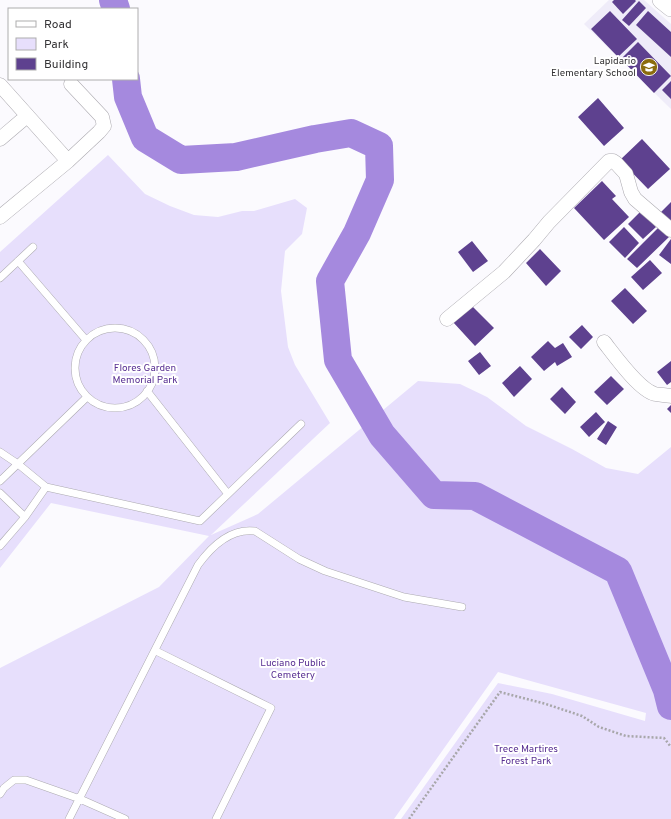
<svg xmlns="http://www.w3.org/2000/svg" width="671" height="819" viewBox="0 0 671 819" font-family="Overpass,sans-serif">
  <rect width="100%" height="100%" fill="#fbfafe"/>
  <path fill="#efecf9" d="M609,0H644L671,24V109L584,24Z"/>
  <path fill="#e7dffc" d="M108,155L145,194L170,206L194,215L218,217L242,211H254L295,199L307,208L302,234L285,251L281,291L288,347L295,365L330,423L211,535L258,514L418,381L460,384L487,397L526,426L572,449L606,468L638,474L671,447V819H401L498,683L552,694L645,721L646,713L498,672L394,819H0V668L159,587L209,536L51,503L0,568V252Z"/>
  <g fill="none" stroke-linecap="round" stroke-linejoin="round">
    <path stroke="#a589de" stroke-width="28" d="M113,0L116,9
      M126,79L128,97L145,138L181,160L236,157L315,139L351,133L379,146L380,180L357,233L330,281L338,360L382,435L434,495L475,496L618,571L667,690L671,706"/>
  </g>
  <path fill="#5e418f" d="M614,0H635L636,1L623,14L612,2Z
    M639,1L646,8L629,26L622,20Z
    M610,11L637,39L618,57L591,29Z
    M648,11L671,32V57L636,25Z
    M638,42L671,76L654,93L621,59Z
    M671,81V99L662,90Z
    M598,98L624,128L604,146L578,117Z
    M642,139L670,169L648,189L620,160Z
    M602,181L616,196L612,199L629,217L604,240L574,208Z
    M671,202V224L660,213Z
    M641,211L656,227L643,239L628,224Z
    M624,227L639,243L625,258L609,242Z
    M659,227L669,237L637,268L627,259Z
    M671,239V264L659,255Z
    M472,241L488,261L473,272L458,252Z
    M540,249L561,271L546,286L526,263Z
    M650,260L662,273L643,290L631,277Z
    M625,288L647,311L633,324L611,301Z
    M471,305L494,328L475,346L453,322Z
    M582,325L593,337L581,349L569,337Z
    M548,341L555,348L563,343L572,357L557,366L555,362L544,371L531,357Z
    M480,352L491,366L479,375L468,361Z
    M671,361V382L667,385L657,372Z
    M520,366L532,379L514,397L502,383Z
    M611,376L624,389L607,405L594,392Z
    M562,387L576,402L565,414L550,399Z
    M671,405V413L667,409Z
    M596,412L605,422L589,437L580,427Z
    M608,421L617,427L606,445L597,439Z"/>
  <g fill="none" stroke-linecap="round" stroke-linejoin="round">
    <defs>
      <path id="service" d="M18,261L86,340
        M0,278L33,247
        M75 368a40 40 0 1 1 80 0a40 40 0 1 1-80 0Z
        M147,391L228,494
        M0,452L18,464L46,487L200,521L301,424
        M0,481L87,397
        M0,493L25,517
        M0,546L25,517L46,487
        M156,651L271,708L216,819
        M0,794L4,788L14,780H26L80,799L125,819
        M69,819L198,565C211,547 231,528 255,531L299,559L325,571L404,597L462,607"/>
      <path id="minor" d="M0,85L68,161
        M0,139L27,116
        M0,217L68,161L99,132L104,126L102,117L71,84
        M447,319L504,272L534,240L549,222L609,161H613L616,163L626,174L631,192L635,199L671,230
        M604,342C615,356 639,390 655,394C660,395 666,395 671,396"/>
      <path id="tertiary" d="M661,0L671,8"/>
    </defs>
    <use href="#service" stroke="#acaab0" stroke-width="8"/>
    <use href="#minor" stroke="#acaab0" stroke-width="15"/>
    <use href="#tertiary" stroke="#acaab0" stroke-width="18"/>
    <path stroke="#a8a7aa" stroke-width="2.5" stroke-dasharray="2 2" stroke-linecap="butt" d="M409,819L500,692L546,704L582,716L599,727L626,736L664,738L671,747"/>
    <use href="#service" stroke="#fff" stroke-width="7"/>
    <use href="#minor" stroke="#fff" stroke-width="14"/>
    <use href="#tertiary" stroke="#fff" stroke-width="17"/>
  </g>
  <defs>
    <symbol id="school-disc" viewBox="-11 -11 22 22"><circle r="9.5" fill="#8b6c0d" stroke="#fff"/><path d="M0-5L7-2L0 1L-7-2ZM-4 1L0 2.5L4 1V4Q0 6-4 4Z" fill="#fff"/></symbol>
  </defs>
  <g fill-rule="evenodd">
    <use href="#school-disc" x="639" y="57" width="20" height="20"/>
  </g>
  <g text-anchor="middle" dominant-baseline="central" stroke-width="4" stroke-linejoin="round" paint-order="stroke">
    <g font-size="10" fill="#343335" stroke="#fff" text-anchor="end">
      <text x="636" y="61">Lapidario<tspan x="636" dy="12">Elementary School</tspan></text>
    </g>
    <g font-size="10" fill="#582f92" stroke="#fff">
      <text x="145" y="368">Flores Garden<tspan x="145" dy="12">Memorial Park</tspan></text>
      <text x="293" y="663">Luciano Public<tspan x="293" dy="12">Cemetery</tspan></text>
      <text x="526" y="749">Trece Martires<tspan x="526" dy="12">Forest Park</tspan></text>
    </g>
  </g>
  <rect x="8" y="8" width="130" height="72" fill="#ffffff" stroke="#aeadae"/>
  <rect x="16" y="21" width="20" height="6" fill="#ffffff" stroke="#aeadae"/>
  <text x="44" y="28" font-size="12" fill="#343335">Road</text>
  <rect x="16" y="38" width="20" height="12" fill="#e7dffc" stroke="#aeadae"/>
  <text x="44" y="48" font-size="12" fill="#343335">Park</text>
  <rect x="16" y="58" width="20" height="12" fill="#5e418f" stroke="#aeadae"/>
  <text x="44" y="68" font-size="12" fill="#343335">Building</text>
</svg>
